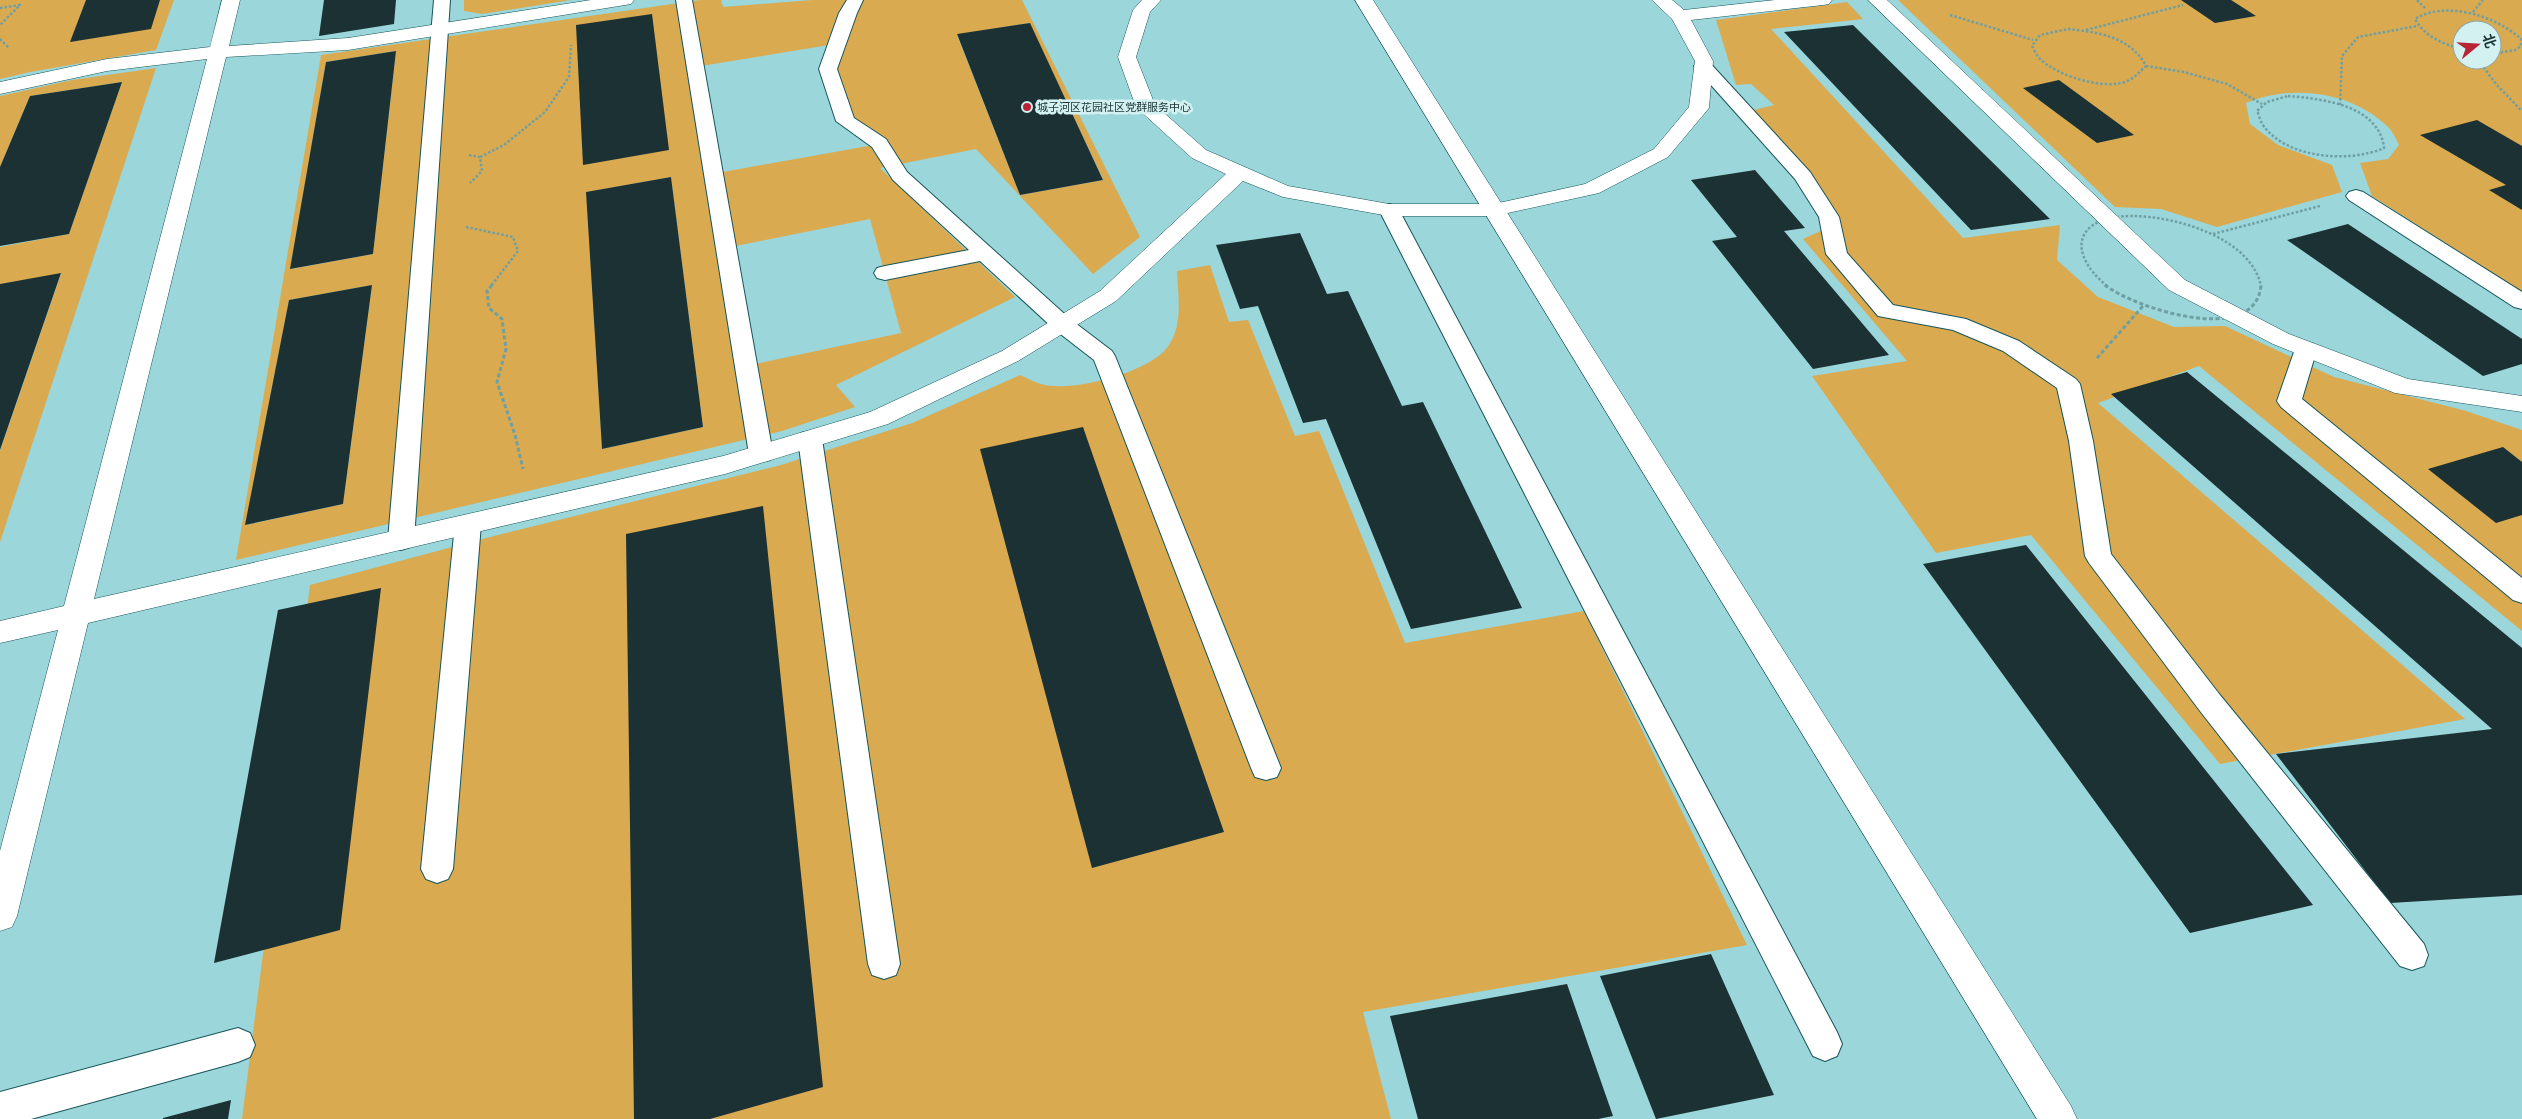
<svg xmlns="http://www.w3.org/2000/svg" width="2522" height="1119" viewBox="0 0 2522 1119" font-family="'Alegreya Sans','Noto Sans SC',sans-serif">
  <rect width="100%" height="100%" fill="#9ad6da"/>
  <path fill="#daaa51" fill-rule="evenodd" d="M0,0H174L156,50L30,72L0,79Z
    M464,0H571L482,14L464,11Z
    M700,0H721L723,7L812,0H1022L1140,237L1093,274L976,149L880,168L1015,297L836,385L855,407L782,431L236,560L321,55ZM1029,23L1103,179V180L1020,195L957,35ZM835,44L833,53L845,121L879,144L706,175L695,67ZM396,51L373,254L291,269L326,62ZM671,177L703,427L602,449L587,192ZM870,219L901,333L746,366L726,248ZM372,285L343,504L246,525L289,300Z
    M1898,0H2522V292L2372,196L2360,163L2388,159L2399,145C2396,139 2392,130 2387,126C2351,91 2291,84 2246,103L2250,124L2278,145L2332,165L2342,192L2217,227L2161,209L2115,207ZM2462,30H2492V60H2462Z
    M1847,2L1863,19L1771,29L1963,238L2060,225L2057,260L2098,297L2174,327L2225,326L2334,377L2466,411L2522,430V631L2199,366L2098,403L2465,719L2220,764L2031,535L1936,553L1812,376L1907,361L1803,239L1838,223L1754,110L1774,105L1751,84L1736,85L1716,20Z
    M156,68L0,542V451L61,274L0,284V247L69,234L122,82L30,96L0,167V96L72,80Z
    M1210,265L1229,322L1248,320L1295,436L1319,431L1405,643L1584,611L1747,945L1363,1012L1391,1119H242L310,585L486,538L781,465L912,423L1020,375C1027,378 1034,382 1041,384C1071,393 1146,373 1166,349C1184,328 1178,296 1177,271Z"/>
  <path fill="#1b3133" d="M86,0H160L151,29L70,42Z
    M324,0H396L394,24L319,36Z
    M2181,0H2231L2256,16L2215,23Z
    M652,14L669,150L583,165L576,25Z
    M1030,23L1103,180L1020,195L957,34Z
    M1853,25L2050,219L1971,230L1784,32Z
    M396,51L373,254L290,269L326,62Z
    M2059,80L2134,135L2097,143L2023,88Z
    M122,82L69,234L0,246V167L30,96Z
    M2477,120L2522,146V210L2489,190L2506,185L2420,135Z
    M1755,170L1805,228L1784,231L1889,355L1813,369L1712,241L1737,237L1691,180Z
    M671,177L703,427L602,449L586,192Z
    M2348,224L2522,339V364L2483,376L2287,240Z
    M1300,233L1327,294L1348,291L1402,406L1423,402L1522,608L1411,629L1326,419L1303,423L1258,306L1240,309L1216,245Z
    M61,273L0,450V284Z
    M372,285L343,504L245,525L289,300Z
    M2187,372L2522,648V895L2390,903L2276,754L2492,729L2111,394Z
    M1083,427L1224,832L1092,868L980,449Z
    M2503,447L2522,462V515L2496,523L2428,469Z
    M763,506L823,1087L710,1119H634L626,534Z
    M2026,545L2313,905L2190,933L1923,564Z
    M381,588L340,930L214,963L278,610Z
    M1711,954L1774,1095L1656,1119L1600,976Z
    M1567,984L1613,1116L1598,1119H1418L1390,1016Z
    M231,1100L228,1119H163V1118Z"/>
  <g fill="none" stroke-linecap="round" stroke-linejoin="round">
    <defs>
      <path id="lane" d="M434,0H450L414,540L410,547L401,550L392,547L388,540Z
        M676,0H692L773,454L770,460L761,462L752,460L749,454Z
        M847,0H863L857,13L837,69L854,118L886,139L907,172L1070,319L1112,351L1115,356L1281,768L1277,777L1266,780L1255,777L1251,768L1094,360L1054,329L980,261L885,280L877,278L874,273L877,268L885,266L969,250L893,180L872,147L836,121L819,69L839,13Z
        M1703,61L1709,62L1810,172L1839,217L1847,253L1893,305L1966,319L2019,341L2076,379L2080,384L2093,441L2111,554L2220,695L2424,944L2428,955L2424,966L2412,970L2400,966L2200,711L2089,563L2085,556L2069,441L2057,388L2003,351L1953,330L1878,316L1826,254L1819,217L1795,179L1694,66L1697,62Z
        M2356,190L2363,192L2522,292V309L2514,307L2349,200L2346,196L2349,192Z
        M1389,204L1396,206L1399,210L1837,1032L1842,1044L1837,1056L1825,1061L1813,1056L1379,210L1382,206Z
        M2306,342L2314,344L2317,349L2302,399L2522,578V603L2513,600L2281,407L2277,401L2295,349L2298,344Z
        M810,431L819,433L822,439L900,964L896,975L884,979L872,975L868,964L798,439L801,433Z
        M468,515L477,517L481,524L453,869L448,879L437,883L426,879L421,869L455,524L459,517Z
        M238,1028L250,1033L255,1045L250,1057L238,1062L31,1119H0V1092Z"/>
      <path id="street" d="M222,0H240L229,46L348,38L591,0H634L631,4L625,5L348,50L226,57L94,599L723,456L870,412L1002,351L1100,291L1226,174L1192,158L1136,107L1118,57L1133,10L1142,0H1161L1150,12L1136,57L1155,105L1206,150L1288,186L1389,204H1494L1585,184L1654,149L1689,107L1695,61L1672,19L1652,0H1672L1684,10L1775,0H1832L1829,4L1823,5L1691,20L1713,61L1709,108L1668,157L1599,193L1494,216H1389L1283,197L1243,181L1116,301L1018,361L888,424L725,474L88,623L17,916L12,927L0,931V851L58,630L0,643V621L64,606L207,59L107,71L0,94V82L107,59L210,47Z
        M1868,0H1887L2185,280L2289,334L2408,379L2522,396V412L2395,393L2273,344L2169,290Z"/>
      <path id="secondary" d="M1355,0H1373L2071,1106L2077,1119H2037Z"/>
    </defs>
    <use href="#lane" stroke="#175559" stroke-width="2"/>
    <use href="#street" stroke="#175559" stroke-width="1"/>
    <use href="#secondary" stroke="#175559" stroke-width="1"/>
    <path stroke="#6e9fa2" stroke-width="2.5" stroke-dasharray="2.5 2" stroke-linecap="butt" d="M2417,0L2426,9
      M0,8L20,5L0,25
      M2473,12L2483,0
      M1950,15L2033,40
      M2068,29C2098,32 2131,37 2146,66C2141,70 2137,76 2131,79C2110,93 2057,76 2040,59C2037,56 2034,50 2032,46L2040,35Z
      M2086,30L2183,5
      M0,39L9,48
      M2462,49C2443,44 2425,37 2415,19C2446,0 2496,16 2521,39V46L2515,50L2492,54
      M2478,60L2496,84L2522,111
      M2146,66L2184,72L2227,84L2262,104
      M2288,96C2323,99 2379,105 2384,148C2350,163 2286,159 2263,125C2260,121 2259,115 2257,111L2267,102Z
      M2340,105L2342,56L2358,37L2417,26
      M469,155L480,157L482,171L470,183
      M480,157L504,145L545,112L569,77L571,45
      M466,227L513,237L518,251L491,286
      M2213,234L2320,206
      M2107,286C2065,251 2076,216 2132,216C2176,216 2251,238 2261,286"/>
    <path stroke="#6e9fa2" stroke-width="3" stroke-dasharray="4 2.5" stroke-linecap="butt" d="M492,285L487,291L489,308L502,319L506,349L497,382L515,435L523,469
      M2105,285C2134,308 2256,348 2261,285
      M2097,358L2143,306"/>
    <use href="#lane" fill="#fff" fill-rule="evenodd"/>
    <use href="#street" fill="#fff" fill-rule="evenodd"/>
    <use href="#secondary" fill="#fff" fill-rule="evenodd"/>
  </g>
  <circle fill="#b62436" stroke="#d4f1f2" stroke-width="2" cx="1027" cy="107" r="5"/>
  <g text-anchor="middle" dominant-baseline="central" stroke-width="5" stroke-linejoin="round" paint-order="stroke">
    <g font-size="11" fill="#1a3334" stroke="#d4f1f2" text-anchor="start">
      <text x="1037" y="107">城子河区花园社区党群服务中心</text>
    </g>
  </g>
  <g transform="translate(2477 45) rotate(72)"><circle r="24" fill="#d4f1f2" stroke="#8aa5a6"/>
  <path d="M0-4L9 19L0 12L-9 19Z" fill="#b62436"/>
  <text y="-8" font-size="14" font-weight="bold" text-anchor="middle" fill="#1a3334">北</text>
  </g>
</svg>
